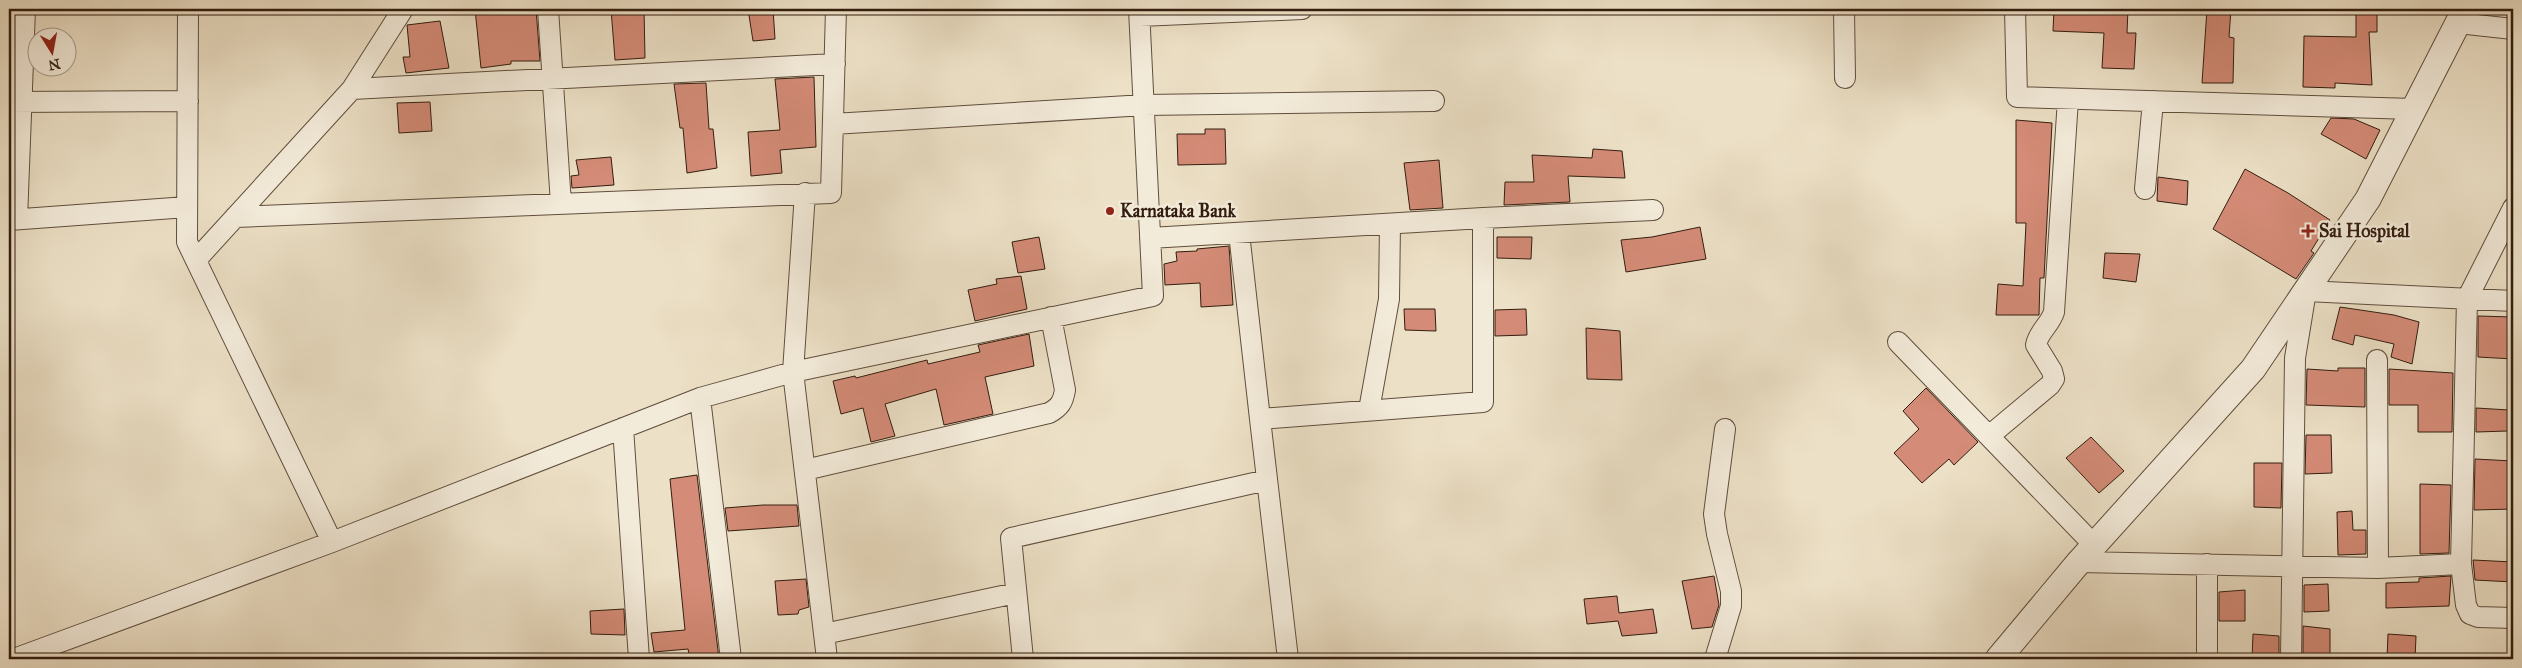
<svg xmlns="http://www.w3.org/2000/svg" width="2522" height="668" viewBox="0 0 2522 668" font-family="'IM FELL Great Primer',serif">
  <rect width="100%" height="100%" fill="#ece0c6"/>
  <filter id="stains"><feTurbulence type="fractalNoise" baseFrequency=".004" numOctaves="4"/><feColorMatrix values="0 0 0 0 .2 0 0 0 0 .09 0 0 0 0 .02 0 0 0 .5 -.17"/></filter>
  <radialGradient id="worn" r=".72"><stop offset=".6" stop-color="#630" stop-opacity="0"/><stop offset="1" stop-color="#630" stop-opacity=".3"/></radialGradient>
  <path fill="#d48b77" stroke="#321d0f" d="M475,9H536L540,61H511V64L481,68Z
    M611,9H644L645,58L615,60Z
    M748,9H773L775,39L753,41Z
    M2054,9H2128L2127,33H2136L2134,69L2102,68L2104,33L2053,31Z
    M2207,9H2231L2229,37L2234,38L2233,83H2202Z
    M2356,9H2377V32H2369L2372,85L2335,83V88L2303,87L2304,36L2356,37Z
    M440,21L449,68L406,73L403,57H410L407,25Z
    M814,77L816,147L780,150L782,173L751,176L748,132L780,130L775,79Z
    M706,83L709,129H713L717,168L687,173L683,128H680L674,84Z
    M430,102L432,131L399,133L397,103Z
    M2331,118L2354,119L2380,130L2366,159L2321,134Z
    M2016,120L2052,123L2044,278H2040L2039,315H1996L1998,284L2023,286L2026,223H2016Z
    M1205,129H1225L1226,164L1178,165L1177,134H1205Z
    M1593,149L1622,151L1625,178L1568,176L1570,202L1504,205L1505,182H1534L1532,155L1592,158Z
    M611,157L614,185L572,188L571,176L579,175L576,160Z
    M1439,160L1443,208L1410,210L1404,163Z
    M2245,169L2288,193L2330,220L2311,251L2314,253L2296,279L2213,229Z
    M2158,177L2188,181L2187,205L2157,201Z
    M1700,227L1706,259L1626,272L1621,240L1652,237Z
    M1039,237L1045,269L1018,273L1012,242Z
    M1497,237H1532L1531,259L1497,258Z
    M1229,246L1233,305L1201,307L1200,283L1165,285L1164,264L1177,261L1176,252L1197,251V249Z
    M2105,253L2140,254L2136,282L2103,278Z
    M1021,276L1027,309L975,321L968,290L997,284L996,279Z
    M2340,307L2394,315L2419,322L2412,364L2391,357L2394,344L2355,335L2353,345L2332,339Z
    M1404,309H1435L1436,331L1405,330Z
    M1526,309L1527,335L1495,336V310Z
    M2478,316L2513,317V359L2478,357Z
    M1586,328L1620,331L1622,380L1587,379Z
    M1029,334L1034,366L985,377L993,414L944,425L936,389L885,404L895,436L871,442L863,408L841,414L833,381L855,376L856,378L927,360L928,364L980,352L978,345Z
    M2338,368H2365V407L2306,405L2307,369L2338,371Z
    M2389,369L2453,373L2452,432H2418V405H2389Z
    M1926,388L1978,442L1954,465L1949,459L1922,483L1894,453L1919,429L1903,411Z
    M2476,408L2509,410L2508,431L2476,432Z
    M2306,435H2331L2332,473L2305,474Z
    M2091,437L2124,471L2099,493L2066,458Z
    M2475,459L2513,461V509L2474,510Z
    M2254,463H2282L2281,508L2254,507Z
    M697,475L719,659H690L688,649L654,652L651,633L685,630L670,479Z
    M2420,484L2451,485L2449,553L2420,554Z
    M763,505H797L799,526L728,531L725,508Z
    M2352,511L2353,530H2366V554L2338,555L2337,512Z
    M2473,560L2513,562V582L2475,580Z
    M1714,576L1719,605L1712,627L1692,629L1682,581Z
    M2451,576L2449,606L2386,608V583L2419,582V578Z
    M806,579L809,607L799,610L798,614L778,615L775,581Z
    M2328,584L2329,611L2304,612V585Z
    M2245,590V621H2219V592Z
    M1617,596L1619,613L1653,609L1657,633L1622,636L1618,621L1587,624L1584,599Z
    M624,609L625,635L591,634L590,611Z
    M2303,626L2330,629V659H2303Z
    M2253,634L2279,636V658H2252Z
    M2388,634L2416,636L2415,659H2387Z"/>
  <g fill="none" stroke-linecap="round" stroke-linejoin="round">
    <defs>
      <path id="minor" d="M188,9L187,242L332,542
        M548,9L561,204
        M1844,9L1845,78
        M2015,9L2017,97L2414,109
        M1140,16L1302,9
        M2458,23L2513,29
        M352,89L835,64
        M9,102L188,101
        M833,124L1145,105L1434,101
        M2145,189L2153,101
        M805,193L793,372L827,659
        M235,217L831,193L836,9
        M1483,218L1653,210
        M17,219L25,9
        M9,220L187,207
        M1239,233L1260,419
        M1150,238L1483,218V402L1260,419L1288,659
        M196,260L352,89L403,9
        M1898,342L2094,545
        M2377,360L2378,568
        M700,398L731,659
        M1369,410L1389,299L1390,224
        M623,428L639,659
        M1989,436L2050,385L2054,379L2052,371L2036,345C2038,332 2050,325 2054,312L2068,99
        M805,470L1049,413C1060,407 1063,402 1065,390L1051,317
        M2079,562L2378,568L2461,564L2467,299L2513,208
        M2207,564V659
        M2461,564L2466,605L2470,614L2478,617L2513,618
        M824,634L1016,593
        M14,659L332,542L700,398L793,372L1153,296L1139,9
        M1023,659L1011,538L1267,480
        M1715,659L1731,606V591L1717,534L1714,514L1725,429
        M2291,659L2295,358L2306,291L2513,301"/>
      <path id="tertiary" d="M1998,659L2079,562L2253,369L2368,199L2465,9"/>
    </defs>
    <use href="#minor" stroke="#604e3d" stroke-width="22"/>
    <use href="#tertiary" stroke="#604e3d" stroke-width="27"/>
    <use href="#minor" stroke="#f3ebda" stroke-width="20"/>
    <use href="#tertiary" stroke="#f3ebda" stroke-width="25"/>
  </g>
  <g fill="#8f2418" stroke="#f3ebda" stroke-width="2">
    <circle cx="1110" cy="211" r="5"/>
    <path d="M2305.5 223.5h5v5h5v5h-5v5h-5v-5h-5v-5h5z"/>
  </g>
  <g text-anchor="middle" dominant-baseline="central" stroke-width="5" stroke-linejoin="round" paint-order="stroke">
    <g font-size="18" font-weight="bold" fill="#321d0f" stroke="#f3ebda" text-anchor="start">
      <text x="1120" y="211">Karnataka Bank</text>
      <text x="2319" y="231">Sai Hospital</text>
    </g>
  </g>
  <rect width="2522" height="668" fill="none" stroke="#ece0c6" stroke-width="30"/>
  <rect x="10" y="10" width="2502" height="648" fill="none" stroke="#321d0f" stroke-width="2.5"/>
  <rect x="15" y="15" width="2492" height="638" fill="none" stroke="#321d0f"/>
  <g transform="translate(52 52) rotate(169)"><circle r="24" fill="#f3ebda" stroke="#a69989"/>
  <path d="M0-4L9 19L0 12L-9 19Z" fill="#8f2418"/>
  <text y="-8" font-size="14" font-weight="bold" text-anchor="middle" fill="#321d0f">N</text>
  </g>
  <rect width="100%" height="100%" filter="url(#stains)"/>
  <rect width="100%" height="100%" fill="url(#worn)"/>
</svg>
